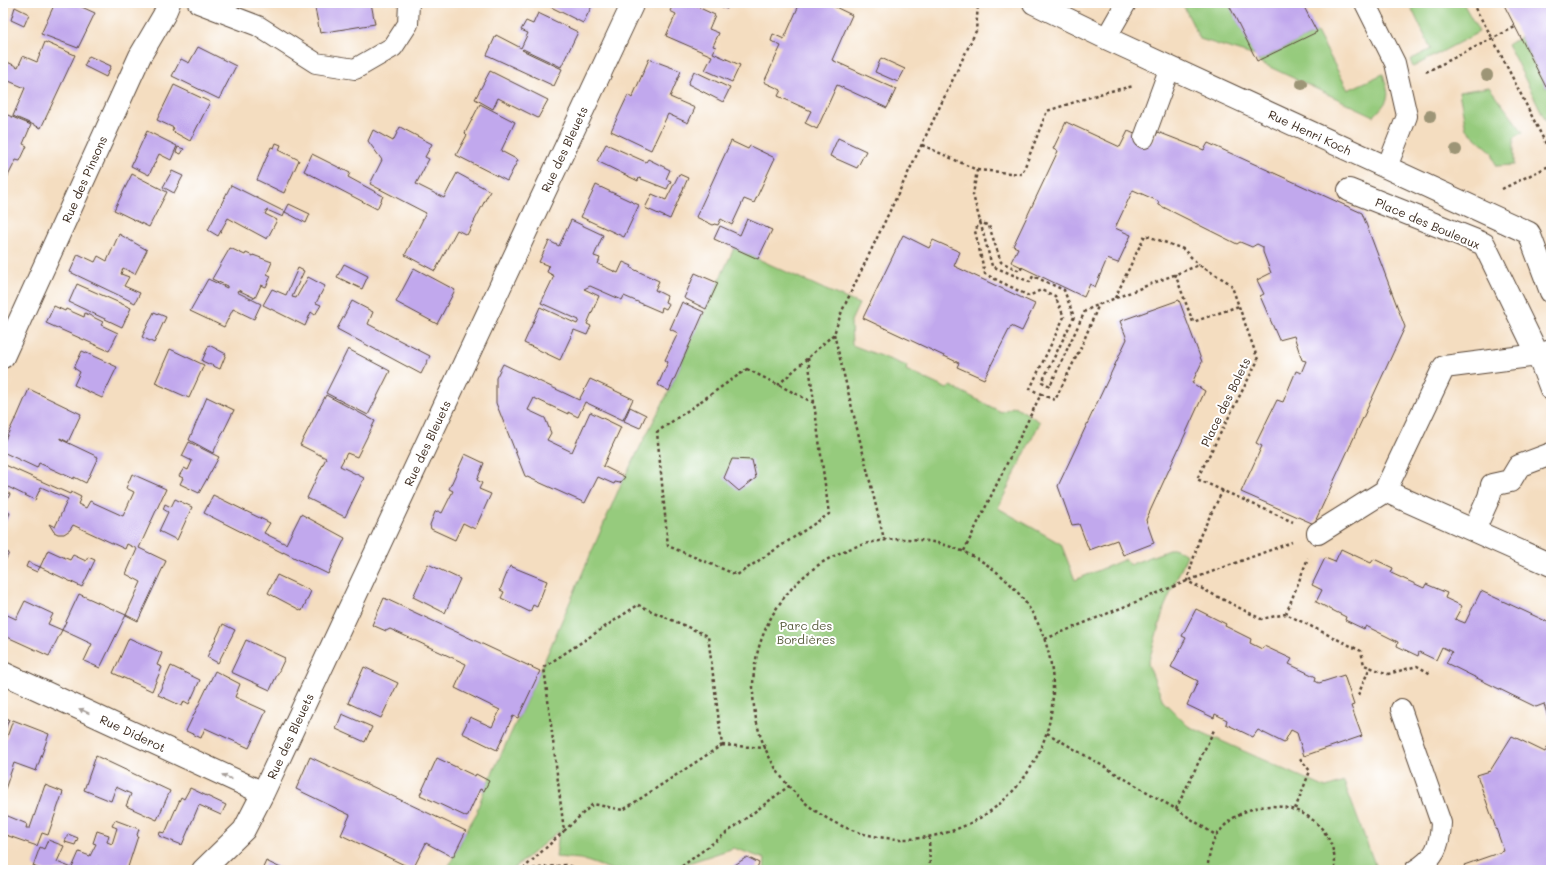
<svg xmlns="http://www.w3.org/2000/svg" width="1554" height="873" viewBox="0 0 1554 873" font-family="Mali,sans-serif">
  <rect width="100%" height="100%" fill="#fff"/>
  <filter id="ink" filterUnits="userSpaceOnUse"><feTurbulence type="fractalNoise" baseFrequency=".025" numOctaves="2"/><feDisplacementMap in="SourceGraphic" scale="8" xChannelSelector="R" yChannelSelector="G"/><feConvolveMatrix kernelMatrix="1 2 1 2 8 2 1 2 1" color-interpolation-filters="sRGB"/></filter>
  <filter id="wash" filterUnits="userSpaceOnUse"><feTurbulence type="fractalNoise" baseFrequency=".012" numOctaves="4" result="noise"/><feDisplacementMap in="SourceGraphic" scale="16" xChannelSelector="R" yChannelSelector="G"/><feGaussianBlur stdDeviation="0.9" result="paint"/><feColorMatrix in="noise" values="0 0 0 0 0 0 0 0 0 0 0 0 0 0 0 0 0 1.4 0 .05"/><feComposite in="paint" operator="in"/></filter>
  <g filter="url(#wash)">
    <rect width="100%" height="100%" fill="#f4ddc0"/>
    <path fill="#96cb7d" stroke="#687a4e" d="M1182,3H1228L1255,56L1200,39Z
      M1409,3H1463L1479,32L1413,67L1410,60L1431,49Z
      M1317,32L1348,90L1383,74C1390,97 1391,98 1374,116L1257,61Z
      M1520,37L1546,87L1551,85V131L1508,45Z
      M1489,87L1523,132L1514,138V165L1496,166L1492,152L1466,129L1459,92Z
      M734,248L826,290L859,304L851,321L852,345L907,366L906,370L947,389L951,386L1001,412L1015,406L1040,422L998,508L1061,544L1075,580L1126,559L1129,565L1174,548L1187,555L1164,608L1148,664L1163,701L1188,726L1326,788L1344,782L1377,870H764L765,859L734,848L667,870H613L581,859L556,857L559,831L512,870H447L466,831L478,811L477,810L484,791L540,671L621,484L669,391L692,339Z"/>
    <g id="blocks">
      <path fill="#c1a8ed" d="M55,3H73L95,13L78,48L41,34Z
        M314,3H371L375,24L320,33Z
        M543,3H586L592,6L583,23Z
        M674,3H689L715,15L709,29L719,33L713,46L716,47L713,53L740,65L732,82L705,70L712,56L666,36L676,14L670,11Z
        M713,3H729L727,9Z
        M800,3H827L852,15L832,60L896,89L887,108L837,85L817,129L805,123L811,111L778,96L781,90L764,82L781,46L771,41L773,34L784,39Z
        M1228,3H1302L1317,32L1257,61Z
        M1503,3H1551V85L1546,87Z
        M15,7L29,14L24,26L11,20Z
        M538,13L578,32L561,67L523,49L522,50L562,69L554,86L487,55L496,35L521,48L528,33L521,30L526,21L533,24Z
        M45,42L75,55L41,128L13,116L25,88L4,79L3,82V60L18,67L23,56L37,62Z
        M198,47L236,66L219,99L172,76L181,59L189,63Z
        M89,56L111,66L106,77L84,66Z
        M881,58L905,69L898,82L875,72Z
        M649,59L681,71L670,97L695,108L688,123L668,114L651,150L611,131L628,95L632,98Z
        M490,71L548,100L538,118L498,98L493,109L475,99Z
        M694,71L730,88L723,102L688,84Z
        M174,85L210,102L190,141L172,131L174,128L157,120Z
        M480,104L515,122L501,151L518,160L507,181L456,155L467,135L465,133Z
        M3,113L31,125L23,144L27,146L20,161L16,160L7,178L3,175Z
        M1066,122L1120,147L1128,131L1152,142L1158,132L1204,150L1208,143L1362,213L1405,327L1314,524L1241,492L1262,446L1256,443L1277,400L1283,402L1296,371L1301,373L1306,361L1302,360L1294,336L1279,340L1260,296L1264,294L1257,280L1271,273L1263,252V247L1257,244L1252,247L1240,242L1237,244L1159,205L1158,201L1133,190L1115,228L1131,235L1118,263L1107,259L1095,287L1090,284L1084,297L1011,262L1018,248L1013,246L1058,151L1053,149Z
        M400,127L432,144L425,157L429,159L416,184L444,198L457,173L490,191L467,235L457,230L435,271L405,255L426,213L370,184L382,160L368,141L373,130L393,141Z
        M147,131L177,146L171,160L159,154L149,175L131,166Z
        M838,138L866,151L857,168L830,156Z
        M731,141L748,149L750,146L775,158L754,203L744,199L732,225L721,219L718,225L714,224L713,225L696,217Z
        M276,143L281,145L279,150L299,160L284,193L257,180L271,147L274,148Z
        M606,144L646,162L648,159L670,170L666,179L671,181L667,189L639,178L638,181L597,161Z
        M178,147L184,149L181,154L176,152Z
        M312,154L350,173L348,177L383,196L377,209L304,171Z
        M172,171L183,176L174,193L163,187Z
        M132,174L167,192L149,227L114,210Z
        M679,174L688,178L670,219L645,208L652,194L666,200Z
        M231,185L285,212L283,217L267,210L265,214L277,220L267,239L228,218L218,236L208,230Z
        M596,185L639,205L624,237L581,217Z
        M289,204L310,214L306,223L285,212Z
        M747,219L772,230L758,259L714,239L720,226L740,235Z
        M571,220L603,235L594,256L600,258L598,264L618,273L623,262L632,266L631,268L659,281L655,290L667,296L665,302L669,304L666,309L662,307L661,312L624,296L622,300L590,286L584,289L599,296L587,324L591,326L587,335L574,330L560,360L524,343L540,307L577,324L579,320L541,303L554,276L547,272L549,266L539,262L549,241L559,246Z
        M119,234L147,250L135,274L123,268L121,274L129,277L124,286L140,293L135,303L70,272L78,254L95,262L98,256L107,261Z
        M903,235L929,248L933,240L960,252L954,266L1035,304L1022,331L1011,326L984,379L957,367L959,363L863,318Z
        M230,248L245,255L246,253L253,256V255L272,262L267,274L271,276L266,287L261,285L255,298L238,290L237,292L261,304L254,319L233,309L224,327L190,311L208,279L227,288V286L212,279Z
        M344,264L368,276L362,289L337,277Z
        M298,268L304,271L292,297L296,298L308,277L325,286L316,303L321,305L315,315L311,312L305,326L263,305L272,289L286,295Z
        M414,268L455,290L437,324L396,302Z
        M695,273L718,283L706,309L684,298Z
        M77,284L131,308L122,327L69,302Z
        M1179,300L1202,362L1192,383L1205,391L1146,520L1154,543L1123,555L1117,540L1089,550L1079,524L1072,525L1058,486L1127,339L1120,321Z
        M352,301L373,312L368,324L430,356L421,374L337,329Z
        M682,302L704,312L669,391L658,385L668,362L665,360L678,333L670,329Z
        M54,306L65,311L66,309L84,317L85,313L103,322L101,325L118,333L109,351L46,323Z
        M154,312L166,317L154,343L142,337Z
        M209,345L226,354L220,369L202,361Z
        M170,349L204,365L189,398L155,383Z
        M348,349L390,371L368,415L326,393Z
        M82,351L117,367L102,398L74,385L80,372L74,368Z
        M503,364L579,400L590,379L633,399L623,420L585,402L578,417L568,412V414L534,398L528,410L545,418L551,433L547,440L572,452L590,412L621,427L603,466L625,477L620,483L615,482L614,484L598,477L585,503L525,476L496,403V378Z
        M29,389L81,414L68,442L60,438V439L98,457L86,483L74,477V479L39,463L37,468L3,452V444L15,419H16Z
        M326,395L375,421L357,457L347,453L340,466L364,478L345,517L307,498L326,458L300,445Z
        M207,397L234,410L213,453L189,440Z
        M630,407L646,415L640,428L624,421Z
        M189,442L219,457L199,493L180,484L183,478L179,476L184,468L188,470L192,461L182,456Z
        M465,454L484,463L477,480L482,483L479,489L491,494L475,529L463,523L455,540L431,529L430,525L435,512L438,511L442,513L453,491L449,489Z
        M732,459L752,460L756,478L739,491L724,478Z
        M3,464L70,494L71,492L81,497L78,504L86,508L90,501L123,516L134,492L126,488L132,474L166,489L139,548L166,561L138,621L126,615L141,582L126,574L137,549L127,544L125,549L73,525L70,530L64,534H58L54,532L49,524L55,527L68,499L41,487L35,500L8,487L6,492L10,494L5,504L3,503Z
        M213,495L270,523L264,533L286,544L301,514L345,538L328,574L283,552V553L204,513Z
        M175,499L192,507L177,540L159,531L168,512L163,509L165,504L171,507Z
        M3,510L10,513L3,529Z
        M1341,549L1371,563L1374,559L1393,568L1391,573L1424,588L1426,584L1447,593L1445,598L1462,606L1455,619L1465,623L1481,591L1550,623L1551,727L1544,704L1536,707L1446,663L1452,652L1442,647L1436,660L1419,652L1418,656L1397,646L1398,642L1366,626L1364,629L1345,620L1346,617L1316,602L1322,590L1312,585L1325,558L1335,562Z
        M3,550L9,553L3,565Z
        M48,550L70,560L73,555L86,561L88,557L95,560L82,587L40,567Z
        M28,562L40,567L37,572L26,567Z
        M428,564L460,579L445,613L413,597Z
        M510,566L547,581L537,607L533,605L530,612L501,598L504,592L500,590Z
        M277,575L311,591L302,611L268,593Z
        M79,594L126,615L100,668L84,661L92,644L62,630Z
        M384,598L540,671L518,718L513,716L497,750L462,733L470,717L492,727L500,710L455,688L466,664L390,629L386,631L372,625Z
        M25,601L53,614L48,624L62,630L49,656L3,635V613L16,619Z
        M1196,609L1226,624L1225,626L1251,639L1250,643L1262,649L1264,646L1292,659L1289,664L1316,677L1315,681L1319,683L1344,675L1354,705L1351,706L1362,736L1304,756L1297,733L1291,730L1284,743L1258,730L1253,737L1226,724L1227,720L1215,714L1214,718L1187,705L1198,681L1171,667L1186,638L1182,636Z
        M223,624L235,630L218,663L207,657Z
        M129,638L162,653L157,665L162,667L152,691L113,673Z
        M246,640L285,658L270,690L231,672Z
        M171,666L200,680L189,704L184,701L182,706L158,695Z
        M364,667L398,683L381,718L348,703Z
        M215,671L240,684L235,697L266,711L249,748L205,728L201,738L186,731Z
        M342,714L372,727L365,742L336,729Z
        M3,717L9,719L3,736Z
        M13,720L49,734L36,771L14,763L3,795V748Z
        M1512,736L1545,752L1551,741V870H1466L1464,865L1504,851L1477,775L1490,771Z
        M96,756L170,791L157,820L126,806L131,794L116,787L111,801L84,790Z
        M310,757L466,831L453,857L426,843L413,869L341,835L350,815L296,789Z
        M437,758L475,776L476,774L489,781L484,791L480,789L467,817L420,795Z
        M45,785L63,792L48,835L42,833L37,846L3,834V814L27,824L26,828H30Z
        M190,788L226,805L221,815L199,805L182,845L159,836L160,832L165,833L181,797L184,799Z
        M115,820L139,829L137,835L138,836L127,870H109L98,866L97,870H42L33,866L40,847L44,849L48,840L64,846L57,862L72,868L79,852L90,856L96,844L93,843L97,831L109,835L107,842L112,844L117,828L112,826Z
        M68,834L78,838L75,845L65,842Z
        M747,857L759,863L756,870H727Z
        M266,861L285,870H262Z"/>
    </g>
  </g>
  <g filter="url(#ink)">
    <use href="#blocks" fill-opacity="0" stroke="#574536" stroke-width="1"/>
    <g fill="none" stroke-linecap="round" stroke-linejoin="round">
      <defs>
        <path id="lane" d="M198,3L258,26L316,63L355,69L393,47L408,24L409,3
          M1365,3L1395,63L1407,116L1387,167
          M1106,38L1126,3
          M1144,138L1170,67
          M1401,709L1441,823C1440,846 1435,858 1415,870"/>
        <path id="street" d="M1034,3L1106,38L1529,233L1551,292
          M1349,190L1484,244L1538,355L1551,389
          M3,357L140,56L164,15L169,3
          M1385,491L1551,565
          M1474,530L1489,497L1492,485L1510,481L1519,466L1551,454
          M1318,533L1385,491L1444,367L1538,355L1551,351
          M3,673L263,793
          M203,870L244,830L263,793L633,3"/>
      </defs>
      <use href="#lane" stroke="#574536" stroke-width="22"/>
      <use href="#street" stroke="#574536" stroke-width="24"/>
      <path stroke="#574536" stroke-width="2.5" stroke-dasharray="3 3" stroke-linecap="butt" d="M1472,3L1493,39L1551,154
        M1426,72L1515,27
        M922,145L977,170L973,195L992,266L1030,282L1033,276L1064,290L1074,317L1042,382L1050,386L1085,311L1093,307L1199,265L1231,284L1258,360L1197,479L1293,522
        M977,170L1022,174L1047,111L1106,92L1134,86
        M1502,189L1551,165
        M1175,274L1193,322L1239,306
        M1115,298L1145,235L1183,249L1199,265
        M834,334L884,539
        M808,358L814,402
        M747,369L814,403L829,514L737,575L668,546L657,432Z
        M778,385L834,334L842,311L976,31L978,4
        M1041,394L1055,400L1082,345L1099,304
        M1223,490L1200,536L1187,581L1261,619L1286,614L1361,651L1364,665L1388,674L1417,666L1431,674
        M753 689a150 150 0 1 1 300 0a150 150 0 1 1-300 0Z
        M964,551L1041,394L1030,389L1064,317L1055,296L1041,290L1029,296L985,274L975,231L980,222L989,226L1001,262L1020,271L1022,267
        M638,605L708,636L722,745L623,810L593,804L564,831L544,667Z
        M1286,614L1308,558
        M1045,639L1187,581L1292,542
        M1358,695L1370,667
        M1047,733L1176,809L1217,836
        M722,745L766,748
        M1176,809L1215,728
        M1295,809L1310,771L1299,757
        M929,837L930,870
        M523,869L564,831
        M521,870L566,865L583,870
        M677,870L789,786
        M1207,870C1209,858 1210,846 1217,835C1252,783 1338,805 1335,870"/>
      <use href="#lane" stroke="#fff" stroke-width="20"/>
      <use href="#street" stroke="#fff" stroke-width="22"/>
    </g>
    <g fill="#9d9576">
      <circle cx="1487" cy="75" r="6"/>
      <circle cx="1302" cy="84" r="6"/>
      <circle cx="1430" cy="116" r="6"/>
      <circle cx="1456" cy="150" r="6"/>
    </g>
    <defs><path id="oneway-solid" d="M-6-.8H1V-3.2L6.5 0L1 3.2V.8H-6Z"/></defs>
    <g fill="#a79f9a">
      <use href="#oneway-solid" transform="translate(84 711) rotate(-155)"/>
      <use href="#oneway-solid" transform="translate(227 777) rotate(-156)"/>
    </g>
  </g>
  <g text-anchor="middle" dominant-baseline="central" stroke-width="4" stroke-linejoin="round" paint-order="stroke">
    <g font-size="12" fill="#3b2a1e" stroke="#fff">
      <text transform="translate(1310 132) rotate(25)">Rue Henri Koch</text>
      <text transform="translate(564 149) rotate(-65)">Rue des Bleuets</text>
      <text transform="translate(84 179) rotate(-66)">Rue des Pinsons</text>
      <text transform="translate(1428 223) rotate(23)">Place des Bouleaux</text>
      <text transform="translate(1225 402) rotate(-64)">Place des Bolets</text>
      <text transform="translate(427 443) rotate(-65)">Rue des Bleuets</text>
      <text transform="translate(133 733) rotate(25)">Rue Diderot</text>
      <text transform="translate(290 736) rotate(-65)">Rue des Bleuets</text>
    </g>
    <g font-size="12" fill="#565a3a" stroke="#fff">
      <text x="806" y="625">Parc des<tspan x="806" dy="14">Bordières</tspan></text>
    </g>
  </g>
  <rect width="1554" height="873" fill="none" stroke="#fff" stroke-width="16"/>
</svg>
